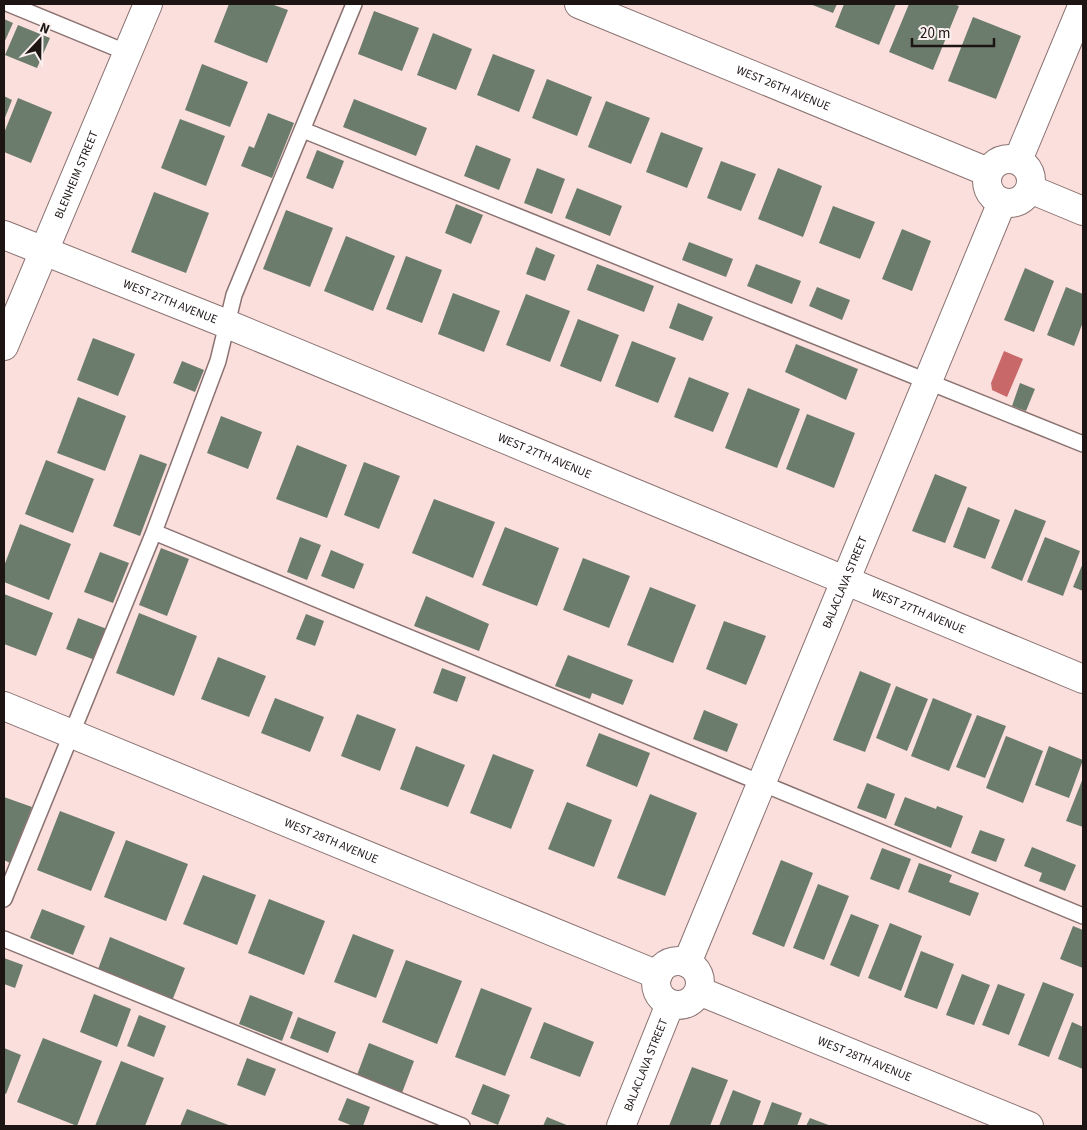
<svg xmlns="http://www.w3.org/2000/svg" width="1087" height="1130" viewBox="0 0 1087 1130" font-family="'Source Sans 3',sans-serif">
  <rect width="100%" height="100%" fill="#fadfdd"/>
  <path fill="#c96869" d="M1004,351L1023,359L1007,397L992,390L991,383Z"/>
  <path fill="#6c7c6c" d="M229,4H271L288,10L267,63L214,42Z
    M810,4H837L833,13Z
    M844,4H896L879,45L835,27Z
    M909,4H953L959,6L933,70L889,52Z
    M374,11L419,28L402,71L358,54Z
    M973,17L1021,36L996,99L948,81Z
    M4,19L13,23L4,43Z
    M18,25L50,38L37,68L5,55Z
    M433,33L472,49L456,90L417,75Z
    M493,54L535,70L519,112L477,95Z
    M202,64L248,82L230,127L185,110Z
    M547,79L592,97L577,136L532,118Z
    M4,96L12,100L4,120Z
    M18,98L52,112L31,163L4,152V133Z
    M354,99L427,128L416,156L343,127Z
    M606,101L650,118L631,164L588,147Z
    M268,113L294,123L272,178L241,166L249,146L254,148Z
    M180,119L225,136L206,186L161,168Z
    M661,132L703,148L687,188L646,172Z
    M476,145L511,159L499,190L464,176Z
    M317,150L344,161L333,189L306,178Z
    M721,161L756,174L741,211L707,198Z
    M537,168L565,179L552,214L524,203Z
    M778,168L822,186L803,237L758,219Z
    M577,188L622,206L610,236L565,218Z
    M154,192L209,213L186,273L131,252Z
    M456,204L483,215L471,244L445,233Z
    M833,206L875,222L860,259L819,243Z
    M286,210L333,228L310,287L263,269Z
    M902,229L931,241L912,291L882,279Z
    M346,236L395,256L373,311L324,291Z
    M689,242L733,259L726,277L682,260Z
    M536,247L555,255L545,281L526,274Z
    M406,256L442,270L422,323L386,309Z
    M597,264L654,286L644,312L587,290Z
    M756,264L801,281L792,304L747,286Z
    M1025,268L1054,281L1034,332L1004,320Z
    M817,287L850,300L842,320L809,306Z
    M1066,287L1083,294V322L1074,346L1047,335Z
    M453,293L500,311L484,352L438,334Z
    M526,294L570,311L550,362L506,345Z
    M678,303L713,317L703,341L669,328Z
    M578,319L619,335L601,382L560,366Z
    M93,338L135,354L118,396L77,380Z
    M632,341L676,358L658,403L615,386Z
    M796,344L858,369L846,400L785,372Z
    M182,361L204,370L195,392L173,383Z
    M689,377L729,393L713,432L674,417Z
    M1020,383L1035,389L1026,411L1012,406Z
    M748,388L800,409L777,468L725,448Z
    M78,397L126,416L105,471L57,453Z
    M807,414L855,433L834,488L786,469Z
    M221,416L262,432L248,469L207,453Z
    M297,445L347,465L327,518L276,499Z
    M140,454L167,464L140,536L113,526Z
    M46,460L94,479L73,533L25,514Z
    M364,462L400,476L379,529L344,515Z
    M935,474L967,487L945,543L912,531Z
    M434,499L495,522L473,578L412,553Z
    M968,507L1000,520L985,559L953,547Z
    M1015,509L1046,521L1022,581L991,568Z
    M20,524L71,544L49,600L4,582V566Z
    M505,527L559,548L537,606L482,585Z
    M300,537L321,545L307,580L287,572Z
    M1045,537L1080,551L1063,596L1027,582Z
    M161,548L189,559L167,616L139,605Z
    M331,550L364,564L354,589L321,576Z
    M100,552L129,563L113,603L84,592Z
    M583,558L630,576L609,628L563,610Z
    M1083,563V591L1073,587Z
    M650,587L696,605L673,663L627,645Z
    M4,594L53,613L36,656L4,644Z
    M426,596L489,624L479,651L414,626Z
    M139,613L197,636L174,696L116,673Z
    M306,614L324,621L315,646L296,639Z
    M78,618L107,629L95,660L66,649Z
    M724,621L766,636L746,685L706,669Z
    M568,655L633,680L623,705L592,693L590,699L555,686Z
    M218,657L266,676L249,717L201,699Z
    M442,668L466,677L457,702L433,693Z
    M860,671L891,684L865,752L833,740Z
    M896,686L928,699L907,751L876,738Z
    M275,698L324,717L310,752L261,733Z
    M933,698L972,714L949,771L911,756Z
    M704,710L738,724L727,752L693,739Z
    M357,714L396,729L380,771L341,756Z
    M977,715L1006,726L985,778L956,767Z
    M599,733L650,753L637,787L586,766Z
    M1006,736L1043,751L1023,803L986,788Z
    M416,746L465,765L448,807L400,789Z
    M1049,746L1083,760L1069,798L1035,785Z
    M493,754L534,770L511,829L470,813Z
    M1083,778V827L1066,821Z
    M867,783L895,794L886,819L857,808Z
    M650,794L697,813L665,896L617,878Z
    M4,797L32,807L10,863L4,860Z
    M905,797L936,809L937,806L963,816L951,848L894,825Z
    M567,802L612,820L594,867L548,849Z
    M60,811L115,832L91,891L37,870Z
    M980,830L1005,839L996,862L971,853Z
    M126,840L188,864L166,921L104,897Z
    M1032,847L1076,865L1065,891L1039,881L1042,873L1024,866Z
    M882,848L911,859L899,890L870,879Z
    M781,860L813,873L784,947L752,934Z
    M919,863L952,875L949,882L979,893L970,916L908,892Z
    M203,875L256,895L237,945L183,924Z
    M818,884L849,896L824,960L793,948Z
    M269,899L325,921L304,975L248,953Z
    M42,909L85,926L73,955L30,938Z
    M851,914L879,925L859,977L830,965Z
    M890,923L922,936L901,991L868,978Z
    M1073,926L1083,930V968L1060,959Z
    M353,934L394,950L376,998L334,982Z
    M110,937L185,968L172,1001L97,972Z
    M921,951L954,964L937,1009L904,997Z
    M4,958L23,965L15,988L4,984Z
    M406,960L462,981L437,1044L382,1022Z
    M962,974L990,985L974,1025L946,1015Z
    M1043,982L1074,994L1049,1057L1018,1045Z
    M998,984L1025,994L1009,1035L982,1025Z
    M481,988L532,1008L505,1076L455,1057Z
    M94,994L131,1009L117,1047L80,1032Z
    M250,995L293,1012L282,1041L239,1024Z
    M139,1015L166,1026L154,1057L127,1046Z
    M298,1017L336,1032L328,1053L290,1038Z
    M544,1022L594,1042L580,1077L530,1058Z
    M1072,1022L1083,1027V1069L1058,1059Z
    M43,1038L102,1061L77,1126L17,1102Z
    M369,1043L414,1061L402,1093L357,1075Z
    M4,1048L21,1055L6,1094L4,1093Z
    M247,1058L276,1069L265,1096L237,1085Z
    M121,1061L164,1078L145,1126H95Z
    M692,1067L728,1080L710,1126H669Z
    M483,1084L510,1095L498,1125L471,1114Z
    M733,1090L761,1101L752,1126H719Z
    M347,1098L370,1107L363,1126H353L338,1120Z
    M772,1102L802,1113L797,1126H763Z
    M187,1109L231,1126H180Z
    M547,1117L569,1126H543Z
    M810,1118L831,1126H806Z"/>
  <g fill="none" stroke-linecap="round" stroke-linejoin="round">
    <defs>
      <path id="service" d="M9,4L128,53
        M303,130L1083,444
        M154,532L1083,916
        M4,899L154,532L218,361L234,295L354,4
        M4,939L462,1126"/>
      <g id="minor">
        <path id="s1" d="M579,4L988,172"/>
        <circle cx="1009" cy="181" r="22"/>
        <path d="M1018,160L1083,4"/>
        <path d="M1030,189L1083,211"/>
        <path id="s2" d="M4,235L227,324L1083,679"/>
        <path id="s3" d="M4,706L658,975"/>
        <circle cx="678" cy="983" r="22"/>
        <path id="s4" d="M687,963L1002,202"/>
        <path id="s5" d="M699,991L1029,1126"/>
        <path id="s6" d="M621,1126L670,1004"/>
      </g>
      <g id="tertiary">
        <path id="s7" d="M4,346L148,4"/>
      </g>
    </defs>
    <use href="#service" stroke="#8a7271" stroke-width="18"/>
    <use href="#minor" stroke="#8a7271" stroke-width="30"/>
    <use href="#tertiary" stroke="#8a7271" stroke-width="30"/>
    <use href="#service" stroke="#fff" stroke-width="15"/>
    <use href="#minor" stroke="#fff" stroke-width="28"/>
    <use href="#tertiary" stroke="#fff" stroke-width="28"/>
  </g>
  <g text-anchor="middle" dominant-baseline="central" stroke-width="4.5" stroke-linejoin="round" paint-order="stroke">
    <g font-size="12" fill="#1d1414" stroke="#fbf0f0">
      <text stroke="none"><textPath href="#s1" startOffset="221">WEST 26TH AVENUE</textPath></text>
      <text stroke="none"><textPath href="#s7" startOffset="186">BLENHEIM STREET</textPath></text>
      <text stroke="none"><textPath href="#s2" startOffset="179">WEST 27TH AVENUE</textPath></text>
      <text stroke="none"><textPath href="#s2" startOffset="584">WEST 27TH AVENUE</textPath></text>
      <text stroke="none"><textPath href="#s4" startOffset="412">BALACLAVA STREET</textPath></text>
      <text stroke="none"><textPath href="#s2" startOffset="989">WEST 27TH AVENUE</textPath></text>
      <text stroke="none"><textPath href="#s3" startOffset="354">WEST 28TH AVENUE</textPath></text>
      <text stroke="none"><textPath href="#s5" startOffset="179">WEST 28TH AVENUE</textPath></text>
      <text stroke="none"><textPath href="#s6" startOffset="66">BALACLAVA STREET</textPath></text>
    </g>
  </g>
  <rect width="1087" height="1130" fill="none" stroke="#1d1414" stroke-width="10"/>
  <g transform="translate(40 40) rotate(22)" stroke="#fbf0f0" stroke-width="4" paint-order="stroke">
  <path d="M0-4L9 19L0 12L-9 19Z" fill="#1d1414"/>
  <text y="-8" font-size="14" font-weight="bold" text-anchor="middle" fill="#1d1414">N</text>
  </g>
  <path d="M912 38v8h82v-8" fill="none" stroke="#1d1414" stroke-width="2.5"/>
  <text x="920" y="38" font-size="15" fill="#1d1414" stroke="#fbf0f0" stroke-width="4" paint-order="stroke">20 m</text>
</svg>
